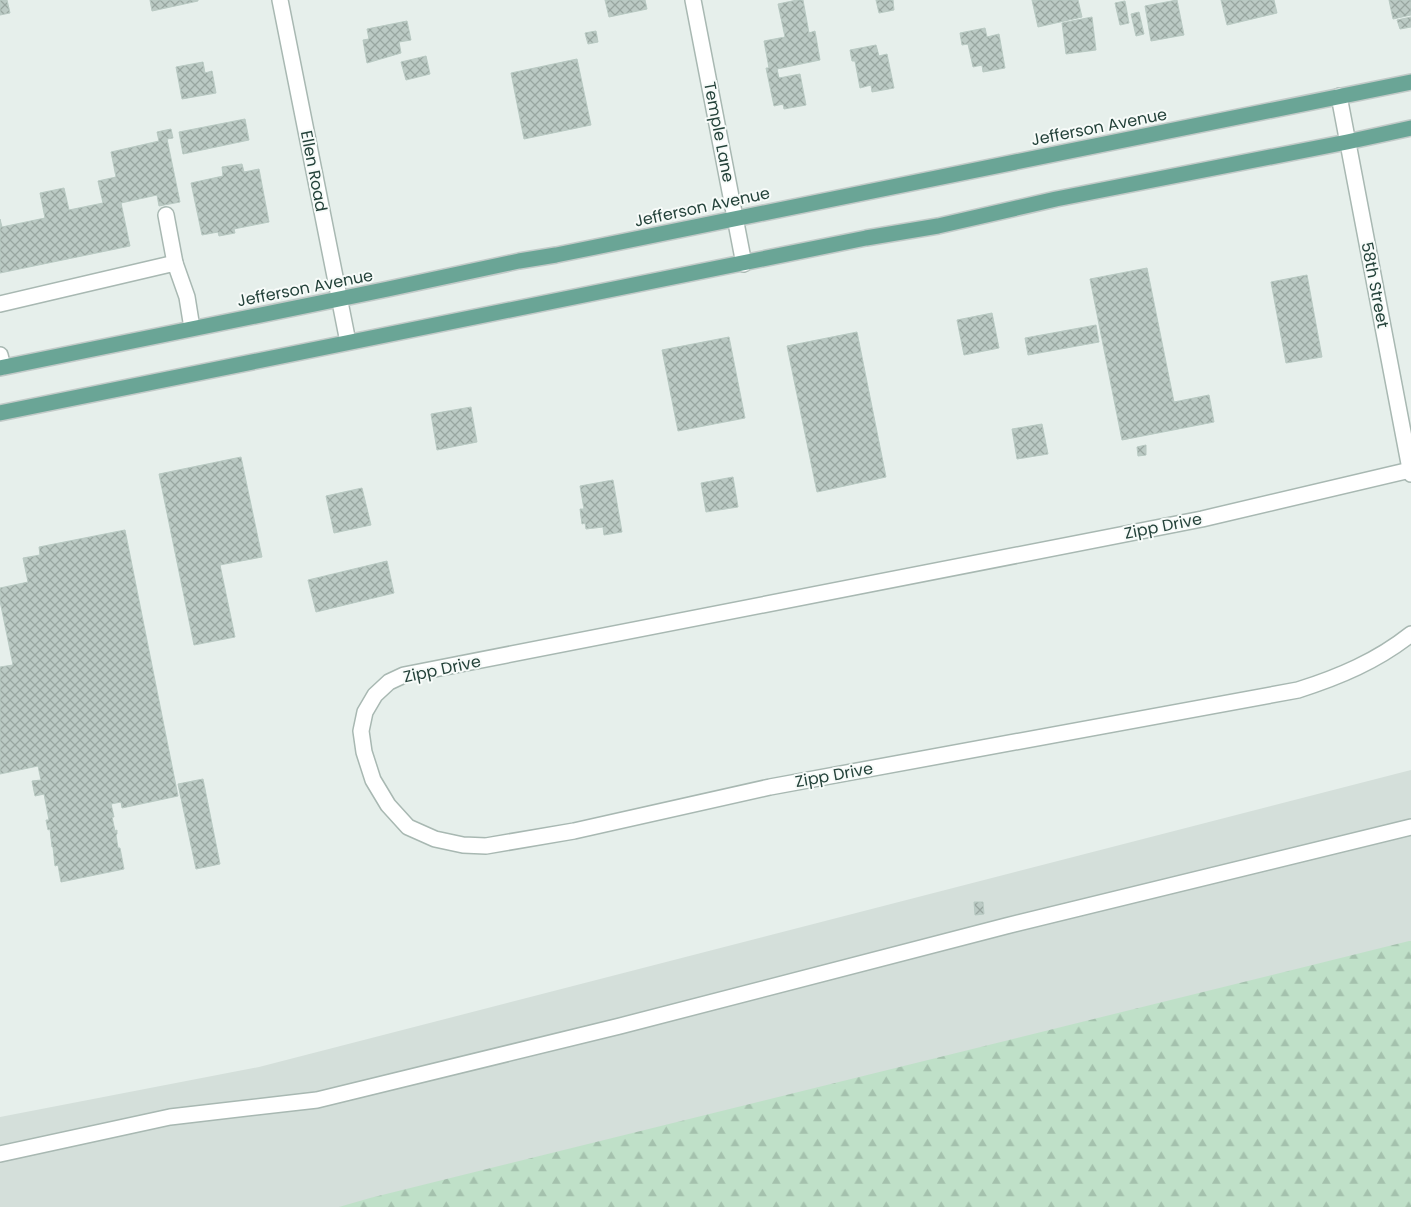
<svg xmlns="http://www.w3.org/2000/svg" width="1411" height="1207" viewBox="0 0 1411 1207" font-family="Poppins,sans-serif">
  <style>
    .built { fill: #d4dfda }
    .forest { fill: url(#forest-firs) }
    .building { fill: url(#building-cross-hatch); stroke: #b8c9c2 }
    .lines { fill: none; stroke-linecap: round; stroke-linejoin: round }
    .minor-casing { stroke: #a8b8b2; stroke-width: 18 }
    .major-casing { stroke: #c2cac8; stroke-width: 18 }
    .minor { stroke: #fff; stroke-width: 15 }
    .major { stroke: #6aa596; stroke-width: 15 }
    .labels { text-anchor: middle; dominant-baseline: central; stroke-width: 4; stroke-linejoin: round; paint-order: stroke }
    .street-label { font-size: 16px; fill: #24423a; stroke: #f7fbf9 }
  </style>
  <defs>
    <pattern id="forest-firs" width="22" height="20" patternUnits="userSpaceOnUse" patternTransform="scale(1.25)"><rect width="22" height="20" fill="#bfe0c8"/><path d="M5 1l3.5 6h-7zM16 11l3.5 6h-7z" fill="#a4c1ad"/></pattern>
    <pattern id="building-cross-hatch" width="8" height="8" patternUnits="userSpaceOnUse" patternTransform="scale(1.25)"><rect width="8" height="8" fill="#bbcac4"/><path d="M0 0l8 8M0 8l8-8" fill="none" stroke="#98a6a0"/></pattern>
  </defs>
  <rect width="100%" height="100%" fill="#e6efeb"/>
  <!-- built -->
  <polygon class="built" points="1411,770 1411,1207 0,1207 0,1117 259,1067"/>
  <!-- forest -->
  <polygon class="forest" points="1409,941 1411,941 1411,1207 339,1207 370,1198"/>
  <!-- building -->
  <g class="building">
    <polygon points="0,0 7,0 10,13 0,15"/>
    <polygon points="150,0 198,0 198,1 152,11"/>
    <polygon points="605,0 645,0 647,9 609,17"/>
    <polygon points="797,0 803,0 809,33 815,31 820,60 777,69 779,78 800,74 806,105 784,109 783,104 774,106 766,68 769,68 764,41 785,37 778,4"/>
    <polygon points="876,0 893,0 894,10 879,13"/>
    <polygon points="1032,0 1078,0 1082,17 1038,27"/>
    <polygon points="1177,0 1184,35 1151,41 1145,6"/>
    <polygon points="1221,0 1274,0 1277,13 1227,25"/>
    <polygon points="1389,0 1411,0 1411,15 1393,19"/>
    <polygon points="1125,1 1129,23 1120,25 1115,3"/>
    <polygon points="1139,12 1144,34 1136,36 1131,14"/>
    <polygon points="1092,17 1096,50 1066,54 1062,23"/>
    <polygon points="1411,17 1411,27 1400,29 1397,20"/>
    <polygon points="407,21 411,40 399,42 401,53 367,63 363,40 369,39 367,29"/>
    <polygon points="985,28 987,37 999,34 1005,68 983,72 982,65 973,67 968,44 962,45 960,33"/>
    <polygon points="596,31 598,42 588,44 585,33"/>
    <polygon points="876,45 879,56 887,54 894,88 872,92 871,85 860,88 855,61 852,61 850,50"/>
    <polygon points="426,56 430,74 406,80 401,62"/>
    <polygon points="577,59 591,125 524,139 511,73"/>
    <polygon points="203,62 205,73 212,71 216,93 182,99 176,67"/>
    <polygon points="245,119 249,140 183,154 179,132"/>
    <polygon points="171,129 173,138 167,139 180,202 159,206 157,195 121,203 130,246 0,273 0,219 2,227 45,218 40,193 64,188 69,210 103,203 98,181 116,177 111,152 159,141 157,132"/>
    <polygon points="242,164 244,172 259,169 269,222 234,229 235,233 219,236 218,232 202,235 191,183 223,176 222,167"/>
    <polygon points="1147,268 1174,402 1209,395 1214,422 1122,440 1090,279"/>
    <polygon points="1307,275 1322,357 1286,363 1271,282"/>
    <polygon points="992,313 999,348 964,355 957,320"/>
    <polygon points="1096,325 1099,342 1028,355 1025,338"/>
    <polygon points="857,332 886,477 817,492 787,346"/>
    <polygon points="729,337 745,418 678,431 662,350"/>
    <polygon points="471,407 477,442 437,450 431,414"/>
    <polygon points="1042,424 1048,454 1017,459 1012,429"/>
    <polygon points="1146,445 1146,455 1138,456 1137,447"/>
    <polygon points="241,457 262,557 220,565 235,637 194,645 159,474"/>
    <polygon points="733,477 738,507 706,512 701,483"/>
    <polygon points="613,480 622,532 604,535 603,527 586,529 585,523 582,524 580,509 584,509 580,486"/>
    <polygon points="362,488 371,525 334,533 326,496"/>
    <polygon points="125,530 178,796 122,808 121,802 111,804 114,817 112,817 115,831 117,830 117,834 116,835 118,848 120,848 124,869 61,882 58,865 55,866 53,847 52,847 50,829 48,830 46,820 49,820 44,794 35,796 32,781 41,780 38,766 0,774 0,667 13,665 0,601 0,588 28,582 23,558 40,555 39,547"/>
    <polygon points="387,561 394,593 316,612 308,580"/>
    <polygon points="203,779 220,864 196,869 178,784"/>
    <polygon points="974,902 983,902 984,914 975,915"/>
  </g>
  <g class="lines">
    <defs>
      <g id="minor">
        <polyline points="280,0 348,342"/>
        <polyline points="693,0 744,264"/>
        <polyline points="1339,96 1411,474"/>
        <polyline points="166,215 175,263"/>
        <polyline points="0,304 175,263 187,297 192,328"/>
        <polyline points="0,355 3,367"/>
        <path d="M1410 470 1202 519 404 675 389 682 375 695 365 712 361 731 364 752 373 780 388 805 408 827 435 839 463 845 486 846 574 831 770 787 1298 690C1339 677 1377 661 1411 634"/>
        <polyline points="0,1154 170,1117 317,1100 620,1026 1006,926 1411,827"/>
      </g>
      <g id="major">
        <polyline points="0,368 388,289 519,261 556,255 1411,82"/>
        <polyline points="0,413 866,238 938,226 1056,199 1347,142 1411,128"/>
      </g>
    </defs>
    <!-- minor casing -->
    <use href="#minor" class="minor-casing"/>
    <!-- major casing -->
    <use href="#major" class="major-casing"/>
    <!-- minor -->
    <use href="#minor" class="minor"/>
    <!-- major -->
    <use href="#major" class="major"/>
  </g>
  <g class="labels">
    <!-- street labels -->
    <g class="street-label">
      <text transform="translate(1099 127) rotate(-11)">Jefferson Avenue</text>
      <text transform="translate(719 132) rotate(79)">Temple Lane</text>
      <text transform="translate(314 171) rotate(79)">Ellen Road</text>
      <text transform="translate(702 207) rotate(-12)">Jefferson Avenue</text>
      <text transform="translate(1375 285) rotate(79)">58th Street</text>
      <text transform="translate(305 288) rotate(-11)">Jefferson Avenue</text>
      <text transform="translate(1163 526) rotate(-11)">Zipp Drive</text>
      <text transform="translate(442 669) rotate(-12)">Zipp Drive</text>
      <text transform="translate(834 775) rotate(-10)">Zipp Drive</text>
    </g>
  </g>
</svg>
